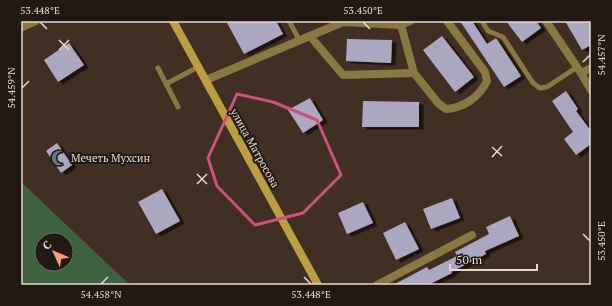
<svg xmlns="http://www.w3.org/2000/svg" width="612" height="306" viewBox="0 0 612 306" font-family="'PT Serif',serif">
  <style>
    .green { fill: #3c6240; fill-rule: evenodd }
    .building { fill: #aba7c0; filter: url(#shadow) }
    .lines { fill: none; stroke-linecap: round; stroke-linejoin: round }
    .lane { stroke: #8a7842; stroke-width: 5 }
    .street { stroke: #8a7842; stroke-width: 8 }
    .secondary { stroke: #bb9e41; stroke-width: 8 }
    .marked { fill: none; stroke: #cc527e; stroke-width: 3; stroke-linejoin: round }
    .ticks { fill: none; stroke: #e5d8d0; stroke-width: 1.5 }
    .labels { text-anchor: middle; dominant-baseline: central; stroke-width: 4; stroke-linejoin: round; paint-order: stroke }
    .street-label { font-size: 11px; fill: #e5d8d0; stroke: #221914 }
    .poi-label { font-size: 11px; fill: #e5d8d0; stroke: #221914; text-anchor: start }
    .neatline { fill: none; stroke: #e5d8d0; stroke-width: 1.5 }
    .ticks-label { font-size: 10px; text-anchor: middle; fill: #e5d8d0 }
  </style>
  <defs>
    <filter id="shadow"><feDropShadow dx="4.5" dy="2.5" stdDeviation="0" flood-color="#0009"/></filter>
  </defs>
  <rect width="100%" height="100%" fill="#422f23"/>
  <!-- green -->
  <path class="green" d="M21 182 130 285H21ZM42 240H66V264H42Z"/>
  <!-- building -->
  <g class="building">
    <polygon points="226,21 276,21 283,34 244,54"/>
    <polygon points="460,21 472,21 487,44 496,38 521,76 504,87"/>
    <polygon points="506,21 536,21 541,28 522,42"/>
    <polygon points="565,21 591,21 591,45 582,50"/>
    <polygon points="442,36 474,77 455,92 423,50"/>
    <polygon points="347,39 392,40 391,63 346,61"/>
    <polygon points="69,43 84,65 58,82 44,60"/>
    <polygon points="566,91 578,109 576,111 591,131 591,144 576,155 564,139 573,132 552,101"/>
    <polygon points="310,98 323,120 303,133 288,110"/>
    <polygon points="363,101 419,102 419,127 362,127"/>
    <polygon points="57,143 72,165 61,173 46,151"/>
    <polygon points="162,189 180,221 156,234 138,202"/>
    <polygon points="452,198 460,218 431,229 423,209"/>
    <polygon points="363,202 373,223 347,234 338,213"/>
    <polygon points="510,216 519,236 485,251 486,254 451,272 452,273 428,285 393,285 427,267 429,270 457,256 455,252 489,234 486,227"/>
    <polygon points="405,222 419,249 396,260 383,233"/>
  </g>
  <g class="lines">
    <!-- lane -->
    <g class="lane">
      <polyline points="289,21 300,41"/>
      <polyline points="482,21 488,31 503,37 533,83 540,88 547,87 577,67"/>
      <polyline points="158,68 178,107"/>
      <polyline points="166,84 198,67"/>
    </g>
    <!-- street -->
    <g class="street">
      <polyline points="546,21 581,73 591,90"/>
      <polyline points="21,28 36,21"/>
      <polyline points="310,36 343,75 414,73 401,25"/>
      <path d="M414 73 438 103 446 109C464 108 479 97 487 81L485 72 447 21"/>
      <polyline points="581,73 591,68"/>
      <polyline points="206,80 343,22 401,25 410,21"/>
      <polyline points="377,285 472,235"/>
    </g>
    <!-- secondary -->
    <polyline class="secondary" points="173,21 318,285"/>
  </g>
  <!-- marked area -->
  <path class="marked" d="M237 94 273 102 317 120 341 175 303 213 255 225 217 186 208 158Z"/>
  <!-- ticks -->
  <path class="ticks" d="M40 22 47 29M363 22 370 29M59 40 69 50M59 50 69 40M583 62 590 55M22 88 29 81M492 147 502 156M492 157 502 146M197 174 207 184M197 184 207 174M583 234 590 241M304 277 311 284M101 284 108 277"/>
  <!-- icons -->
  <defs>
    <symbol id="mosque-bare" viewBox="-9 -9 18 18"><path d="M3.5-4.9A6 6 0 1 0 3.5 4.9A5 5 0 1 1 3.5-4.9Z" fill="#6b7280" stroke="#221914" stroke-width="2.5" paint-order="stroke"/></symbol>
  </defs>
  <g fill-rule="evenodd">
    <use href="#mosque-bare" x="48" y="147" width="22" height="22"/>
  </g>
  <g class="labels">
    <!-- street labels -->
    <g class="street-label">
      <text transform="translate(255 148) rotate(61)">улица Матросова</text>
    </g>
    <!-- poi labels -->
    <g class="poi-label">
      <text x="71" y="158">Мечеть Мухсин</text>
    </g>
  </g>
  <!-- border -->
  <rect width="612" height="306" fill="none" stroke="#221914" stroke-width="44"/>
  <!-- north arrow -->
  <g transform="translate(54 252) rotate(314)"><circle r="19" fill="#221914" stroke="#70655f"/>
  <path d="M0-3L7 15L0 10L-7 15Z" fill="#f0a279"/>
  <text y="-6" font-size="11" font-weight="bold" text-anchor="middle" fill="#e5d8d0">С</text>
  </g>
  <!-- scale -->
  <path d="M450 264v6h87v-6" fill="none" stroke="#e5d8d0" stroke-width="2"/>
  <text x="456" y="264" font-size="12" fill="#e5d8d0" stroke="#221914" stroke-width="3" paint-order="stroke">50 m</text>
  <rect x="22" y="22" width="568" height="262" class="neatline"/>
  <g class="ticks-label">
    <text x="40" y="14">53.448°E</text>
    <text x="363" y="14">53.450°E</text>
    <text transform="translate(601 55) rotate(-90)" y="4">54.457°N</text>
    <text transform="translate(11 88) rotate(-90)" y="4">54.459°N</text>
    <text transform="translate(601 241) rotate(-90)" y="4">53.450°E</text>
    <text x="101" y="298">54.458°N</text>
    <text x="311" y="298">53.448°E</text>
  </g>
</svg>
